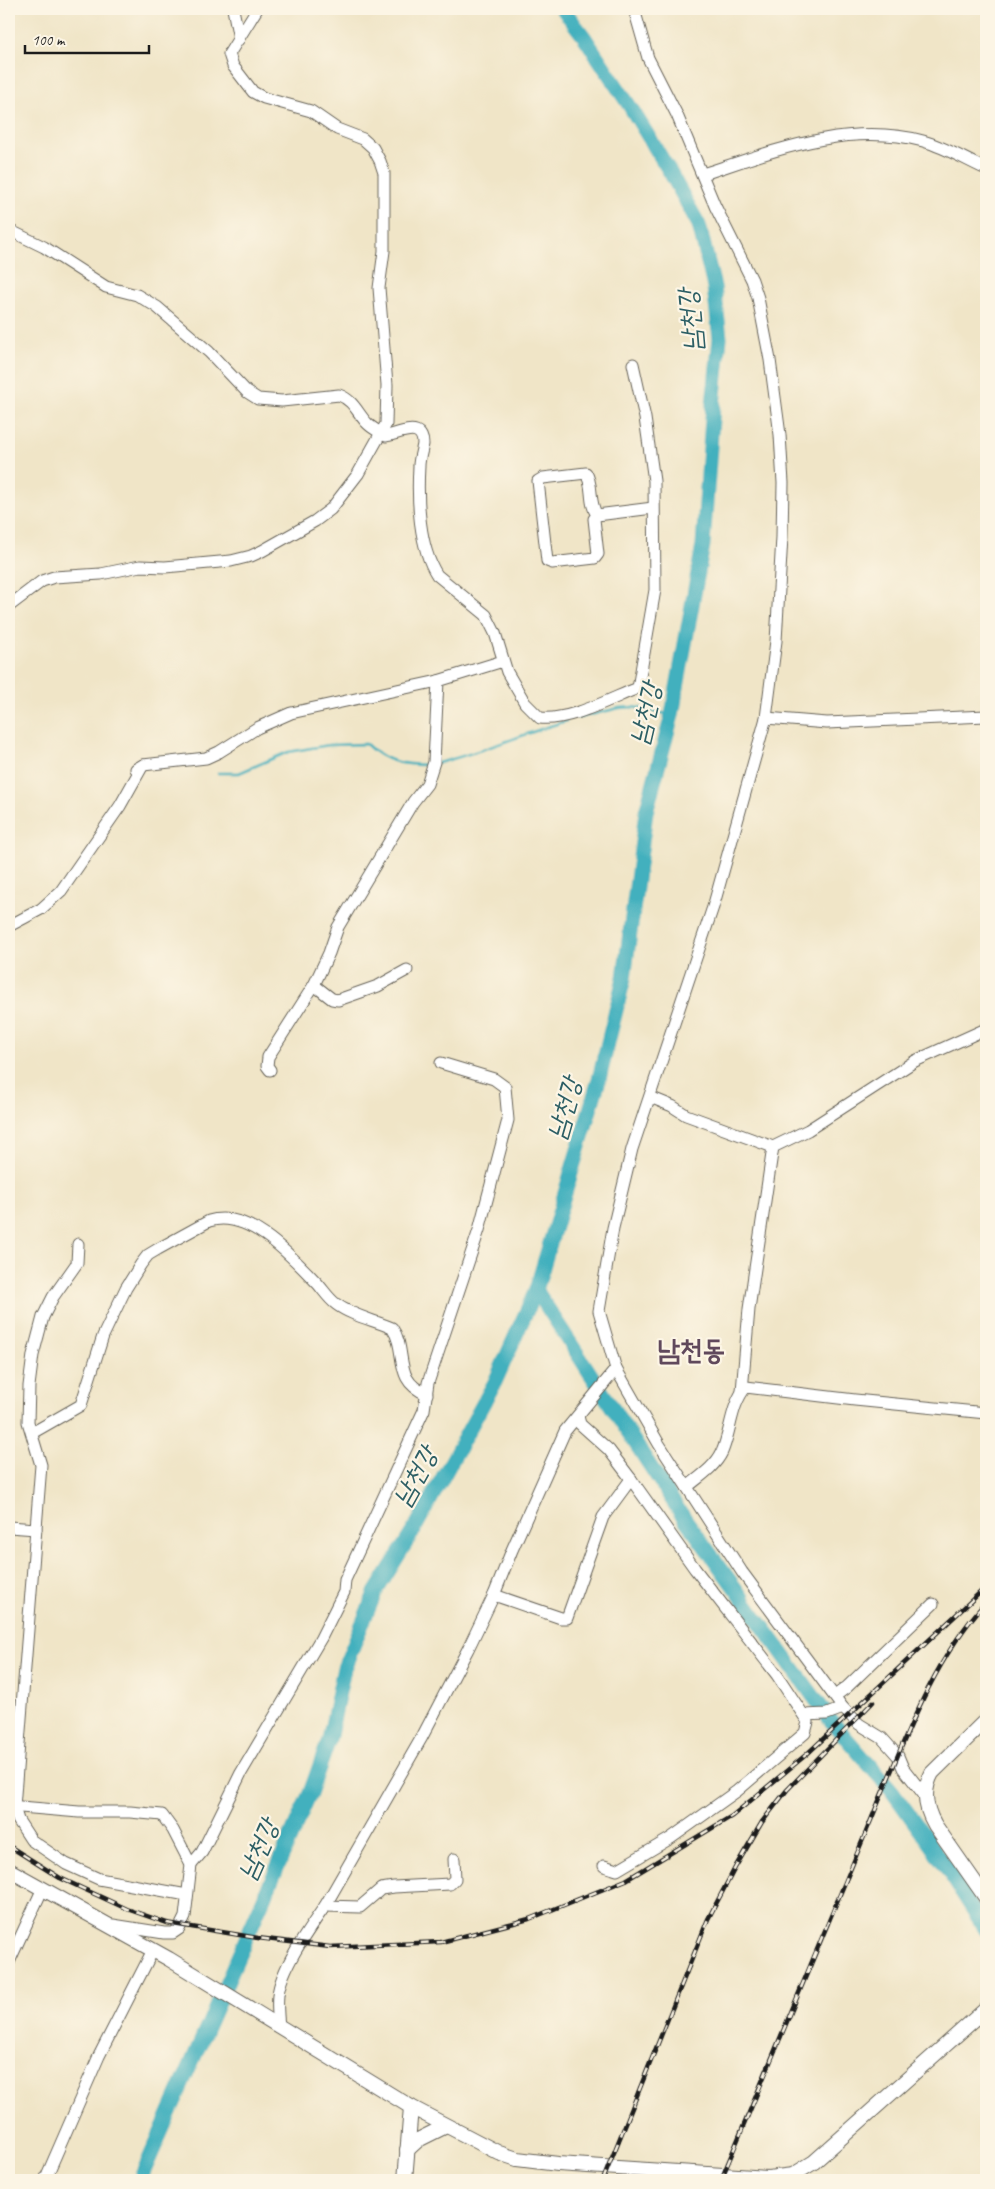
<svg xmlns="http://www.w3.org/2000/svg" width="995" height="2189" viewBox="0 0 995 2189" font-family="Caveat,'Poor Story',sans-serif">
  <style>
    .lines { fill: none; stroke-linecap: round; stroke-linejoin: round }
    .stream { stroke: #42b0be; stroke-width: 2.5 }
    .river { stroke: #42b0be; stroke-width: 15 }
    .minor-casing { stroke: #666258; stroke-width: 13 }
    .major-casing { stroke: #666258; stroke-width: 16 }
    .minor { stroke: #fff; stroke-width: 11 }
    .major { stroke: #fff; stroke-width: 14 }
    .rail-casing { stroke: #1c1c1c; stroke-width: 4.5 }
    .rail { stroke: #fcf5e5; stroke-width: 2.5; stroke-dasharray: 8; stroke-linecap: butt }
    .labels { text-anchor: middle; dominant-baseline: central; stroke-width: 4.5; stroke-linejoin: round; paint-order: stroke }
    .water-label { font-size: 26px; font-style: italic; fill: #2d5f65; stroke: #fcf5e5 }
    .quarter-label { font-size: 28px; font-weight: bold; fill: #60495c; stroke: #fcf5e5 }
  </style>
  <rect width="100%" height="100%" fill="#fcf5e5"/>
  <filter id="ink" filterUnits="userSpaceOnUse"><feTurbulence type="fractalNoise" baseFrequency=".02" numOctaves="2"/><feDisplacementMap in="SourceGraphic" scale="10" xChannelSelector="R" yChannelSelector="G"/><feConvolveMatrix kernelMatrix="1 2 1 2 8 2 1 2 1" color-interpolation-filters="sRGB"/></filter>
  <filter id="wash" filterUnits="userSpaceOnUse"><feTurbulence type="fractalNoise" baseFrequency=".0096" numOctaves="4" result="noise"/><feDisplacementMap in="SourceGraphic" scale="20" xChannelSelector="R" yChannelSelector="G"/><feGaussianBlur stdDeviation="1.12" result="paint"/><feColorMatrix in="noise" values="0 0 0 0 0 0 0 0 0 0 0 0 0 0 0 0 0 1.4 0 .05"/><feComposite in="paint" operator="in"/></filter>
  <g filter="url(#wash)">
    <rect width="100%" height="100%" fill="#f0e5c7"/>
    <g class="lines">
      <!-- stream -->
      <g class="stream">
        <polyline points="578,718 619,708 633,707 672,715"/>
        <path d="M438 763C482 752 523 734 566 721"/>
        <path d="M218 773H239L288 752 329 745 366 744C384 762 404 765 428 765"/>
      </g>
      <!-- river -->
      <g class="river">
        <polyline points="536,1290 680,1512 832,1722 892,1791 941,1859 986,1930"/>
        <polyline points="140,2180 310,1793 329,1740 344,1668 375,1593 415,1528 495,1382 536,1290 598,1083 624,978 646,812 672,715 703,545 713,405 720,338 714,287 699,225 670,172 631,108 585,38 563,9"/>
      </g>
    </g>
  </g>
  <g filter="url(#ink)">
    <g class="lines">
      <defs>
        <g id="minor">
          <polyline points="233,9 239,39"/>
          <polyline points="634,9 648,58 677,115 715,206 752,280 758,298 770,360 780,435 783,483 782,537 776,641 766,718 714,904 632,1149 613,1228 599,1311 616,1369 659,1444 742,1572 843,1708 859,1724 882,1738 898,1756 903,1768 925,1796"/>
          <path d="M703 174C774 151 848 121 923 141 945 147 966 160 986 169"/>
          <path d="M9 230 44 247 106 287 137 295 157 307 209 352 247 392 258 399 282 401 339 395C353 400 357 412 366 422 372 429 379 431 386 436 395 435 408 428 416 431 421 433 423 439 423 444 422 451 419 458 419 466 417 500 419 547 437 575L486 615 495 633 507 672 525 703 540 718C570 721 610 699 638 688L655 590 654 481 645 418 633 364"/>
          <path d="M597 515C588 502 594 486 586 473L543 478 538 481 547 561 552 563 595 558 598 554 594 519 597 515 653 508"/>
          <polyline points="9,606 42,581 54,577 101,574 140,566 165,567 231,561 251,556 262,551 315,521 331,509 358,474 386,424 387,385 379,288 384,251 384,173 380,161 373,148 363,139 337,129 311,111 264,98 253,92 233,66 229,54 257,9"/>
          <polyline points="766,718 827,723 986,716"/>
          <polyline points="136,769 143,765 206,758 219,752 257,728 291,713 438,681 503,661"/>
          <polyline points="9,926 41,909 61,891 120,806 143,765"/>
          <polyline points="314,985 332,999 338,1000 378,986 407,970"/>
          <polyline points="270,1070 267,1066 268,1057 314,985 329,953 338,927 413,802 427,784 434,762 438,681"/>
          <polyline points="650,1097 672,1106 686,1115 773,1147 749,1309 742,1391"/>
          <polyline points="773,1147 808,1130 915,1061 986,1029"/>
          <polyline points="78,1244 77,1263 53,1297 43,1317 33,1355 29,1386 28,1422 41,1465 14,1807 18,1820 31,1840 66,1864 99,1879 187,1895"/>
          <polyline points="578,1416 580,1424 609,1450 631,1479 695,1569 777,1675 808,1722 805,1733 737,1791 671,1838 617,1870 604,1866"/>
          <path d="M32 1433 81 1405 103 1336 126 1288 141 1264 148 1255 158 1249 209 1221C249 1208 293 1258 318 1284 324 1291 329 1299 336 1304 352 1316 374 1320 392 1328 408 1350 392 1381 427 1394"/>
          <path d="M687 1487C699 1477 715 1467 722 1452 731 1431 731 1404 746 1387L855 1400 986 1413"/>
          <polyline points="9,1527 36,1529"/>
          <polyline points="494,1595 561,1618 567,1618 603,1517 631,1479"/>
          <polyline points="835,1696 847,1687 933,1604"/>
          <polyline points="804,1715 827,1714 843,1708"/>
          <polyline points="9,1806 79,1812 130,1812 162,1815 173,1830 191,1865 185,1917 179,1929 173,1933 164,1933 113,1925"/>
          <polyline points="191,1865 202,1852 241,1773 321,1638 344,1592 345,1580 424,1410 428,1383 479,1230 508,1120 505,1087 494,1079 441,1063"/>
          <polyline points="325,1906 360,1907 381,1889 394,1887 450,1884 455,1879 454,1859"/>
          <polyline points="9,1962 43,1888"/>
          <path d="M279 2027C278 2017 277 2005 278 1995 281 1968 309 1929 325 1906L422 1737 468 1649 494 1595 512 1550 565 1431 616 1369"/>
          <polyline points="45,2180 99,2056 153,1950"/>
        </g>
        <g id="major">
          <path d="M986 1720 932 1773C922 1791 925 1808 935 1825L986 1898"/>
          <polyline points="9,1870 169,1959 411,2107 499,2153 517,2159 558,2164 768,2178 793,2175 814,2162 986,2009"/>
          <polyline points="407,2150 418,2140 446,2126"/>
          <polyline points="405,2180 411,2107"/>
        </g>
      </defs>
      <!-- minor casing -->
      <use href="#minor" class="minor-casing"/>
      <!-- major casing -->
      <use href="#major" class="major-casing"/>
      <!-- minor -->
      <use href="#minor" class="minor"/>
      <!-- major -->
      <use href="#major" class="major"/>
      <defs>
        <g id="rail">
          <polyline points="9,1846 60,1878 127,1909 167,1923 258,1938 330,1947 441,1942 529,1919 626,1880 732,1816 807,1754 986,1587"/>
          <polyline points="603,2180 708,1919 736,1866 762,1822 787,1790 873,1702"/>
          <path d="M721 2180C770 2064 817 1948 866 1832 900 1753 928 1666 986 1602"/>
        </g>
      </defs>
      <!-- rail casing -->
      <use href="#rail" class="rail-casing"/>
      <!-- rail -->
      <use href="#rail" class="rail"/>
    </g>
  </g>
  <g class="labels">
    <!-- water labels -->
    <g class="water-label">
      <text transform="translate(690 320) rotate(-95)">남천강</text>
      <text transform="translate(645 713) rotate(-77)">남천강</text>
      <text transform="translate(564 1108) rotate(-74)">남천강</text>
      <text transform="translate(415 1476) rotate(-61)">남천강</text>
      <text transform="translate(258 1849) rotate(-66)">남천강</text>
    </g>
    <!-- quarter labels -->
    <g class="quarter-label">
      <text x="691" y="1349">남천동</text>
    </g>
  </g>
  <!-- margin -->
  <rect width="995" height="2189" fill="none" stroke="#fcf5e5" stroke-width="30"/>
  <!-- scale -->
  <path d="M25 45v8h124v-8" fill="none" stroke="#1c1c1c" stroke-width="2.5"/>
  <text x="32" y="45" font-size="15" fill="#1c1c1c" stroke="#fcf5e5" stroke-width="4" paint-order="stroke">100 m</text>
</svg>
